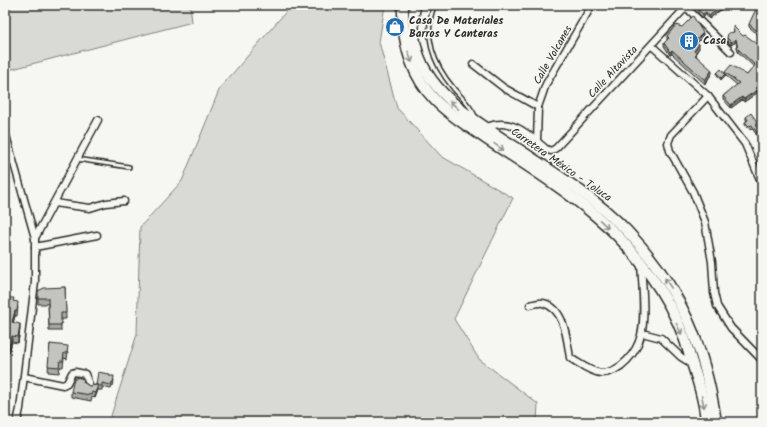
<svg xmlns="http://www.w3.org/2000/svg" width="767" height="427" viewBox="0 0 767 427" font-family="Kalam,sans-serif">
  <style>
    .green { fill: #d9d9d5; stroke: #828280 }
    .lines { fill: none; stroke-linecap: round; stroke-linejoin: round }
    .lane-casing { stroke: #2b2b2b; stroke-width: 6 }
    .street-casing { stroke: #2b2b2b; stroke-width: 9 }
    .primary-casing { stroke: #2b2b2b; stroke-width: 13 }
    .lane { stroke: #f6f6f2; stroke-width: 3 }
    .street { stroke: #f6f6f2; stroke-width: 6 }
    .primary { stroke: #f6f6f2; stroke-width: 10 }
    .wall { fill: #a8a8a5; stroke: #2b2b2b }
    .shaded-wall { fill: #888886; stroke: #2b2b2b }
    .building { fill: #c3c3c0; stroke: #2b2b2b }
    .oneway { stroke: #90908e }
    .labels { text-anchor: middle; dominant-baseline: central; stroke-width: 3; stroke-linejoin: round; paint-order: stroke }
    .poi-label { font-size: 11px; font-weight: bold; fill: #2b2b2b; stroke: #f6f6f2; text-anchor: start }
    .street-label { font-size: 11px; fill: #2b2b2b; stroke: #f6f6f2 }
  </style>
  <rect width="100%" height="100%" fill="#f6f6f2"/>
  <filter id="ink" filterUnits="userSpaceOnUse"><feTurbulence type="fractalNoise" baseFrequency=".025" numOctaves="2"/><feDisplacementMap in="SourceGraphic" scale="8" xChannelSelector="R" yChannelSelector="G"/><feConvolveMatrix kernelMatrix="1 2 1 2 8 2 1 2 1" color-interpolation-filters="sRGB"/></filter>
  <g filter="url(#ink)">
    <!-- green -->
    <g class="green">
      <polygon points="5,5 190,5 192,22 5,71"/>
      <polygon points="290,5 385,5 379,42 397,108 441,156 513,198 454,319 479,359 538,404 537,422 109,422 137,334 140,227 182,181 220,88 290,7"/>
    </g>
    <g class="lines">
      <defs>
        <g id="lane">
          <path d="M434 5C423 37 433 64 454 89 462 98 471 106 475 116"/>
          <polyline points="77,159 129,167"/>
        </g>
        <g id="street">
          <polyline points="686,7 731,52"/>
          <polyline points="652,46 708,96 745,144 762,184"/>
          <polyline points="473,64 504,88 538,107"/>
          <polyline points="708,96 671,135 668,143 670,151 693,192 705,222 712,262 714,293 717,306 731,328 762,360"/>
          <path d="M485 128C510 116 527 133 546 149L551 151 556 148 688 5"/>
          <polyline points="5,132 35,238 35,282 20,409 17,422"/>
          <polyline points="537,142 538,107 546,84 592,5"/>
          <polyline points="54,203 90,208 106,203 124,201"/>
          <polyline points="35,238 98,120"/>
          <polyline points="35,247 97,235"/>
          <path d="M530 305C534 304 540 302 543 303 565 308 567 340 570 358 579 363 590 372 601 373 621 373 637 352 641 335 646 317 642 283 641 263"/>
          <polyline points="642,333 661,338 681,357 692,364"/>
          <polyline points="24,377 63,385 67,383 72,373 75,372 85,374 90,387"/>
        </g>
        <g id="primary">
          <path d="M403 5C402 39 410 74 435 100 449 115 468 126 485 138 523 163 562 187 596 216 634 248 668 293 685 340 688 349 690 358 693 366 699 384 705 403 706 422"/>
          <path d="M415 5C402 80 465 114 518 149 556 174 595 198 627 231 680 286 705 347 716 422"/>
        </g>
      </defs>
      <!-- lane casing -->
      <use href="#lane" class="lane-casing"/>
      <!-- street casing -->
      <use href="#street" class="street-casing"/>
      <!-- primary casing -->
      <use href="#primary" class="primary-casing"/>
      <!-- lane -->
      <use href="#lane" class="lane"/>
      <!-- street -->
      <use href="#street" class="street"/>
      <!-- primary -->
      <use href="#primary" class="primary"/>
    </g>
    <!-- wall -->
    <g class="wall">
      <polygon points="701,5 727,5 709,19 706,15 703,18 698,13 698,10"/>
      <polygon points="762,13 762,38 749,27 749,24"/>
      <polygon points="733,26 743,36 762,47 762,85 757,89 757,93 744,102 742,100 731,108 723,99 723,96 737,85 725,75 725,72 747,75 754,67 738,52 736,42 731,45 727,41 727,38 734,32"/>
      <polygon points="667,36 703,37 697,43 699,48 696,53 697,57 712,73 705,84 672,54 670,55 664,46 664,43 667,40"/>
      <polygon points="717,73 725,76 721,80 717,75"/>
      <polygon points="746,117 762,129 759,139 752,128 749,129 745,125 745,122 747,121 746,120"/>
      <polygon points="65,287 66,319 61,319 61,331 49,331 48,304 38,304 38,291"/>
      <polygon points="5,298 14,301 18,307 17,316 15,316 13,322 20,329 18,343 12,342 9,352 5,351"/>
      <polygon points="50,344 68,352 67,359 64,358 63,367 60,367 59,373 48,372"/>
      <polygon points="109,376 114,380 113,387 112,386 111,389 102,387 102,390 98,390 95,398 92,397 91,401 71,397 71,392 84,382 89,386 96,385"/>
    </g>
    <!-- shaded-wall -->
    <g class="shaded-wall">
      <polygon points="723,5 727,5 709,19 709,16"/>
      <polygon points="706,12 706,15 703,18 703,14"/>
      <polygon points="703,33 703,37 695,45 695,41"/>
      <polygon points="736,39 736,42 731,45 731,42"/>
      <polygon points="699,44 699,48 694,55 694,51"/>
      <polygon points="672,50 672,54 670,55 670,52"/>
      <polygon points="712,70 712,73 705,84 705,80"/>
      <polygon points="725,74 725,76 721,80 721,78"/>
      <polygon points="762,82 762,85 755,91 755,88"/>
      <polygon points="757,90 757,93 744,102 744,99"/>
      <polygon points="742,97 742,100 731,108 731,105"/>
      <polygon points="762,134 762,137 759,139 759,136"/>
      <polygon points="15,311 15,316 12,328 12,322"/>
      <polygon points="20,324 20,329 18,343 18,337"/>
      <polygon points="12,336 12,342 9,352 9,347"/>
      <polygon points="98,385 98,390 95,398 95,393"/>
    </g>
    <!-- building -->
    <g class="building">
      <polygon points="701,5 723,5 709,16 706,12 703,14 698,10 699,7"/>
      <polygon points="756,9 762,13 762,35 749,24"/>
      <polygon points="693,16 703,33 695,41 699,44 694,51 697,54 695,55 712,70 705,80 672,50 670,52 664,43 669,38 667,36 676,25 682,27"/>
      <polygon points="733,26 743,36 745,35 762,47 762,82 755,88 757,90 744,99 742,97 731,105 723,96 739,83 725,72 731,65 747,75 755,65 738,49 736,39 731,42 727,38 728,33 734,32"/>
      <polygon points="721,69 725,74 721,78 717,73"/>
      <polygon points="751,113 762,129 762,134 759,136 752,125 749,126 745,122 748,120 746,117"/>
      <polygon points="65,287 66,313 61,313 61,325 49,325 48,298 38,298 38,291 44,288"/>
      <polygon points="5,298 14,298 13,301 18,302 17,311 15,311 12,322 20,324 18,337 12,336 9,347 5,346"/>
      <polygon points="50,344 68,346 67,353 64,353 63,361 60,361 59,367 48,366"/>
      <polygon points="98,372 109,374 109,376 114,376 113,383 112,382 111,385 102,383 102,386 97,386 98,385 96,385"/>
      <polygon points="76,377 84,379 83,382 89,386 98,385 95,393 92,392 91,395 71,392 74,379 76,379"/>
    </g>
    <!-- one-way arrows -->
    <defs><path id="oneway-shaft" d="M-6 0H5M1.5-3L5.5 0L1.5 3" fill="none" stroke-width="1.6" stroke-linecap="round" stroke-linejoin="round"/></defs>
    <g class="oneway">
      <use href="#oneway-shaft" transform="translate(410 57) rotate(71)"/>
      <use href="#oneway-shaft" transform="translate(454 105) rotate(-137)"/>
      <use href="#oneway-shaft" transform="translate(499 147) rotate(34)"/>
      <use href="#oneway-shaft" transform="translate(604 224) rotate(43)"/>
      <use href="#oneway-shaft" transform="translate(668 283) rotate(-122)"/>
      <use href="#oneway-shaft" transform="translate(679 329) rotate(64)"/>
      <use href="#oneway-shaft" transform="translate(703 402) rotate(78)"/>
    </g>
  </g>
  <!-- icons -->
  <defs>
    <symbol id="shop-disc" viewBox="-11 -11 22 22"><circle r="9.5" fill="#1f6fb2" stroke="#f6f6f2"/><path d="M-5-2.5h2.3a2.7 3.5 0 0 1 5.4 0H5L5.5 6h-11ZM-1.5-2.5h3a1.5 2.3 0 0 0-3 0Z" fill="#fff"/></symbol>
    <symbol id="building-disc" viewBox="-11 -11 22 22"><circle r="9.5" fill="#1f6fb2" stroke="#f6f6f2"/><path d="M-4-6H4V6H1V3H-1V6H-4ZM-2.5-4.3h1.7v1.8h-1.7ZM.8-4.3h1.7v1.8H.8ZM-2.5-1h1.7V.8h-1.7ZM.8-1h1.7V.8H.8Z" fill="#fff"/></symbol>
  </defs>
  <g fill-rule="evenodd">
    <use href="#shop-disc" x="384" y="16" width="22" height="22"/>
    <use href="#building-disc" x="678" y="30" width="22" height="22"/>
  </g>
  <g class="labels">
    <!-- poi labels -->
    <g class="poi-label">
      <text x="409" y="21">Casa De Materiales<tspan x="409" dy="13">Barros Y Canteras</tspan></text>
      <text x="703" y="41">Casa</text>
    </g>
    <!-- street labels -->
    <g class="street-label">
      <text transform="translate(553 55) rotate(-60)">Calle Volcanes</text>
      <text transform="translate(613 72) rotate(-47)">Calle Altavista</text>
      <text transform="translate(561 165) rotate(35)">Carretera México - Toluca</text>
    </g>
  </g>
  <!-- margin -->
  <rect width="767" height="427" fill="none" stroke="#f6f6f2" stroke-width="20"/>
  <rect x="10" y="10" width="747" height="407" fill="none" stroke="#2b2b2b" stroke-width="1.5" filter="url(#ink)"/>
</svg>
